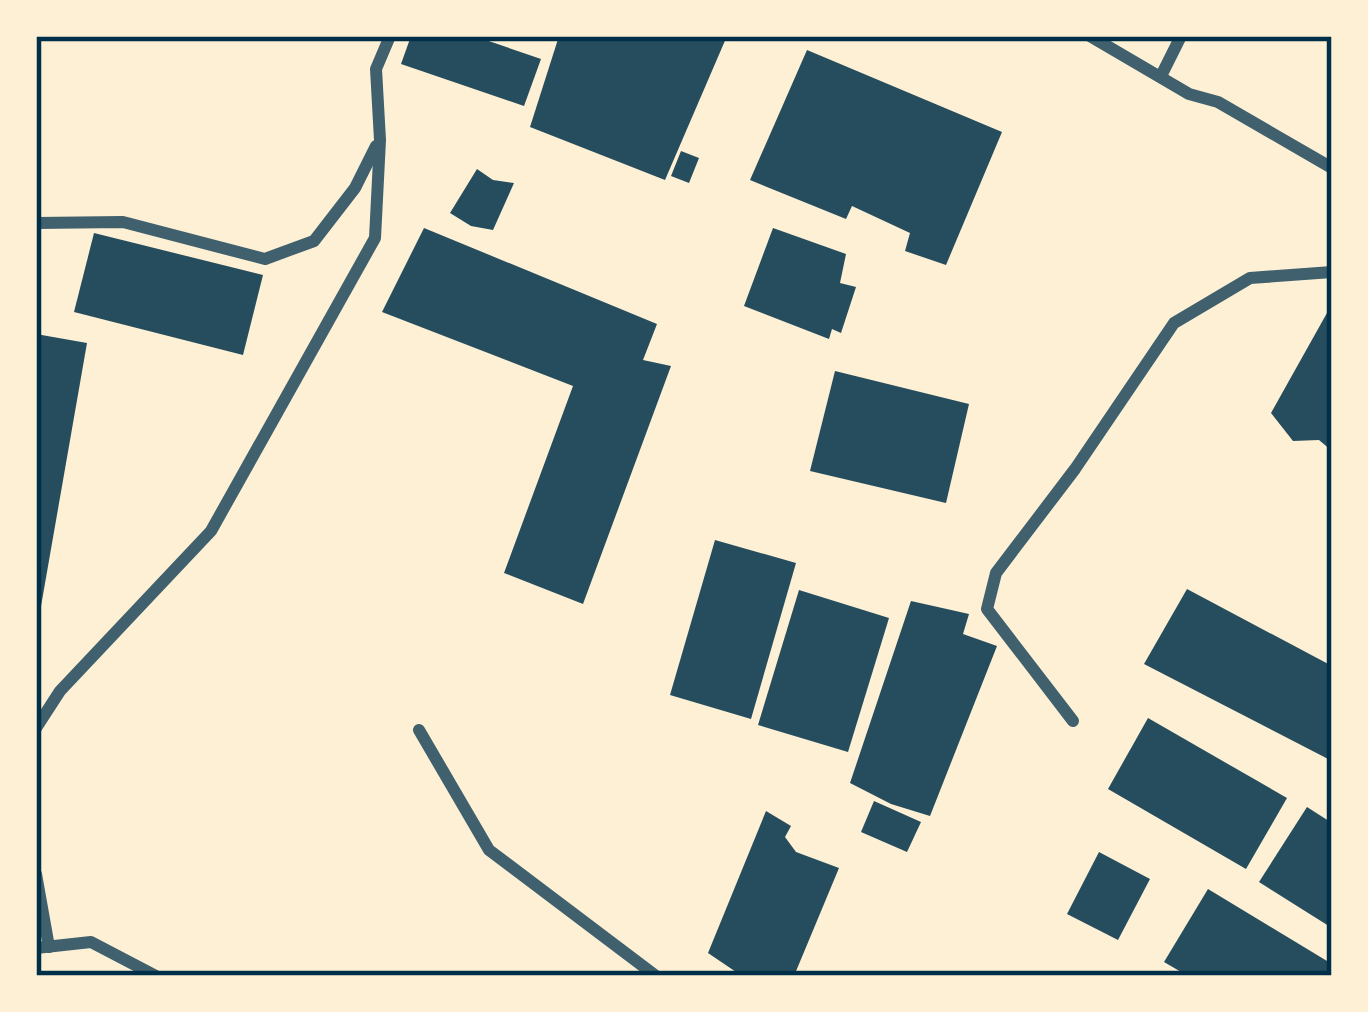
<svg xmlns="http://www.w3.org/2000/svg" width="1368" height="1012" viewBox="0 0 1368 1012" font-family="'Fira Sans',sans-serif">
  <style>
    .building { fill: #264d5e }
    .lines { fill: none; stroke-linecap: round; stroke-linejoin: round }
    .minor { stroke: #3f606c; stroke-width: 12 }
    .neatline { fill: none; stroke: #003049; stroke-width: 4.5 }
  </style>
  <rect width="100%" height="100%" fill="#fdf0d5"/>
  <!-- building -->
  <g class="building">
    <polygon points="411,36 474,36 541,59 524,106 401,64"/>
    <polygon points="559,36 727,36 665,180 530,127"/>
    <polygon points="807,50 1002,132 946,265 905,251 910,233 852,206 846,219 750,180"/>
    <polygon points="681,151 699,158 689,183 671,176"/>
    <polygon points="477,169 493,180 514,183 493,230 471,226 450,213"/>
    <polygon points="424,228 657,324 643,360 671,366 583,604 504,573 573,386 382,312"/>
    <polygon points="773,228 846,254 840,283 856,287 841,333 832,329 829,339 744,306"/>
    <polygon points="94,233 263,275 243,355 74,312"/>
    <polygon points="1332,304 1332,451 1319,440 1293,441 1271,413"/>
    <polygon points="36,334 87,343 40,612 36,611"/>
    <polygon points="835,371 969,404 946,503 810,471"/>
    <polygon points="715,540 796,563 751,719 670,695"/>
    <polygon points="1187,589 1332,666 1332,761 1144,664"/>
    <polygon points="799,590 889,618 848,752 758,725"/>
    <polygon points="911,601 969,614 963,634 997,646 930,816 891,804 850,783"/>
    <polygon points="1148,718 1287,798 1246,869 1108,789"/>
    <polygon points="874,801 921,822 907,852 861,832"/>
    <polygon points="1307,807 1332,823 1332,928 1259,882"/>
    <polygon points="766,811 791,826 785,837 796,852 839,868 794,976 768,972 764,976 742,976 708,953"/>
    <polygon points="1099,852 1150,879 1118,940 1067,914"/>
    <polygon points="1208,889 1332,964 1332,976 1188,976 1164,962"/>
  </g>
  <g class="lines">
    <!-- minor -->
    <g class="minor">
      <polyline points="1090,36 1189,94 1218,102 1332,168"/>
      <polyline points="1162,74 1181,36"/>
      <polyline points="36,223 123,222 265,259 314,241 355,188 376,146"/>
      <polyline points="1073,721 987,609 996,573 1075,469 1174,323 1250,278 1332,272"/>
      <polyline points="36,728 60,691 211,531 375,238 380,140 376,69 390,36"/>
      <polyline points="419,730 489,850 656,976"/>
      <polyline points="36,874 49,947"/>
      <polyline points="36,948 91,942 156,976"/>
    </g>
  </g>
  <!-- border -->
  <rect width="1368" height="1012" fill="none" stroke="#fdf0d5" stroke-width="78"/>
  <rect x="39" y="39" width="1290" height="934" class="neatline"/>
</svg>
